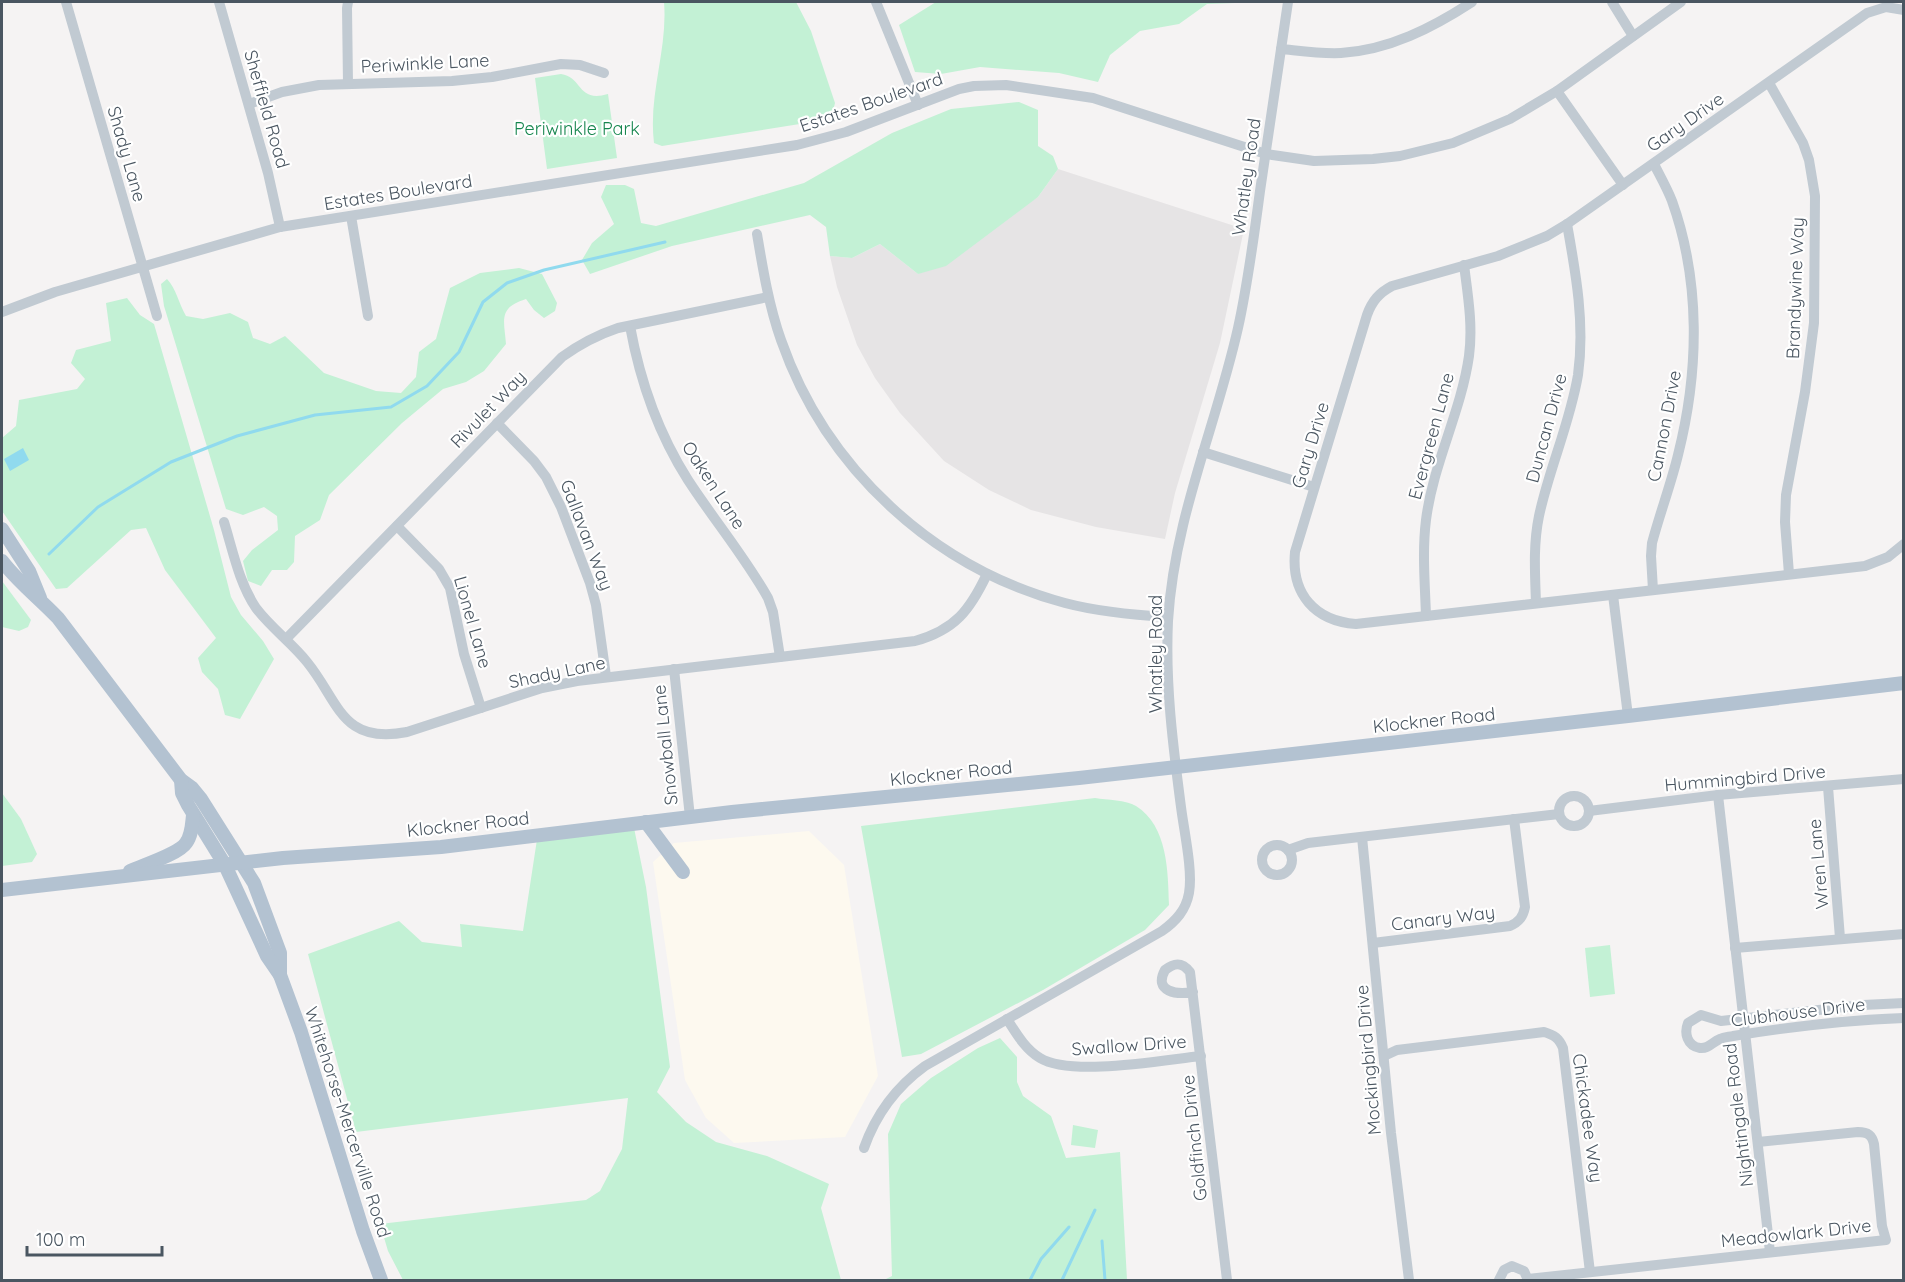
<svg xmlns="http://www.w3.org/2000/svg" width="1905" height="1282" viewBox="0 0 1905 1282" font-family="Quicksand,sans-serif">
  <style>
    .commercial { fill: #fdf9ef }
    .education { fill: #e6e4e5 }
    .green { fill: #c3f1d5 }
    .water { fill: #90daee }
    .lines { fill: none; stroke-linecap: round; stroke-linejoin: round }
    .stream { stroke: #90daee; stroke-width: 3 }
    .minor { stroke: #c1cad2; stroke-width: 10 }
    .major { stroke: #b3c2d1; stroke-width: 14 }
    .labels { text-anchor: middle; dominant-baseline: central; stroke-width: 4.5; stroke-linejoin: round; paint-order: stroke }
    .street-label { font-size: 18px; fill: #4a5661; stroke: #fff }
    .park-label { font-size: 18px; fill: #17864f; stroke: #fff }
  </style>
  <rect width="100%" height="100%" fill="#f5f3f3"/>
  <!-- commercial -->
  <polygon class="commercial" points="809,831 844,865 878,1076 845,1137 734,1143 706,1118 685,1080 653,862 674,843"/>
  <!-- education -->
  <polygon class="education" points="1058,169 1244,229 1220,343 1175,493 1165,539 1096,527 1031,510 989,490 944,461 900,413 875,378 857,345 837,287 830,256 852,258 880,244 918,274 1038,197"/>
  <!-- green -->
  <g class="green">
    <path d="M664 2H796L811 31 835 103 832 115 806 123 662 146 654 143C648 95 668 49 664 2Z"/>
    <polygon points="936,2 1263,2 1207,4 1179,24 1140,31 1110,55 1098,82 1059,73 980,67 941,74 915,72 899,25"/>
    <path d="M561 74C583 77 577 103 608 94L617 158 547 169 535 78Z"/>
    <polygon points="1019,102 1038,110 1038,146 1053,156 1058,169 1038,197 946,266 918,274 880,244 852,258 830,256 826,227 810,215 672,246 590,274 582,260 592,243 614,224 601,197 606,185 625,185 634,189 641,223 656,226 804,183 892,133 951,109"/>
    <path d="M519 268 542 274 557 303 555 311 544 318 534 310 526 299C498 308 504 319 506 344L484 371 466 382 443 389 402 423 329 495 320 520 295 536 294 562 287 570H272L261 586 248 581 243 561 252 550 278 530 277 516 264 507 243 515 226 509 164 306 161 284 167 279C176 288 179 304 186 316L203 319 230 313 248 322 253 338 270 344 285 336 324 373 376 391 401 393 416 377 419 352 436 339 450 288 480 273Z"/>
    <polygon points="127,298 140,315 154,324 214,530 231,597 241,615 263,641 274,659 240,719 225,715 218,689 202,672 198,658 216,638 165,570 146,528 131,530 67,588 56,589 2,511 2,438 16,426 19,400 77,389 85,379 71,363 76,350 111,341 106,303"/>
    <polygon points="2,581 31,620 28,627 19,631 2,627"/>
    <polygon points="2,793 21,819 37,854 32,862 2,866"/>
    <path d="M1095 798C1107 800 1126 800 1136 806 1168 826 1168 872 1169 905L1145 930 1043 990 921 1054 902 1057 861 826Z"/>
    <polygon points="633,823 646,887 670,1067 657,1092 686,1122 716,1142 767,1156 829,1184 821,1208 841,1280 403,1280 388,1251 380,1224 586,1200 600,1191 622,1149 628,1098 356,1132 308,954 399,921 422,942 462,947 460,924 523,931 538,833"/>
    <polygon points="1610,945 1615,994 1590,997 1585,948"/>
    <polygon points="1000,1038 1017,1057 1017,1082 1023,1096 1051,1116 1066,1158 1120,1152 1127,1280 884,1280 892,1276 888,1134 901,1104 931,1078 978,1048"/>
    <polygon points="1073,1125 1098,1130 1095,1148 1071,1145"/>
  </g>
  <!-- water -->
  <polygon class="water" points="23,448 29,460 10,471 4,459"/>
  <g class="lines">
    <!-- stream -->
    <g class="stream">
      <polyline points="49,554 98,507 171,462 237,436 315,415 391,407 427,386 459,352 483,302 507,283 544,270 665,242"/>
      <polyline points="1102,1241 1105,1280"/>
      <polyline points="1030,1280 1041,1259 1069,1227"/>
      <polyline points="1062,1280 1095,1210"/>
    </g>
    <!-- minor -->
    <g class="minor">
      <polyline points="66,2 157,316"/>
      <polyline points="219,2 268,173 280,227"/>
      <polyline points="876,2 918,105"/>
      <polyline points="1612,2 1633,36"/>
      <path d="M1904 10 1886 7 1867 13 1567 224 1547 236 1498 256 1392 286C1379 293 1372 301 1367 315L1295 552C1291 594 1315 621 1356 624L1865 566 1888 557 1904 544"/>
      <path d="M1281 49C1301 51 1321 54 1341 53 1389 50 1432 28 1472 2"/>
      <polyline points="1769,83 1803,143 1809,160 1815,196 1814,323 1805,392 1786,495 1785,522 1789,574"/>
      <polyline points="348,84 347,8 348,2"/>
      <polyline points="1557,91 1623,185"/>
      <polyline points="249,104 282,92 319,85 452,81 492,77 561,64 580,65 604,73"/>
      <polyline points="351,216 368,316"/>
      <path d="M757 234C763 270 769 306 781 340 826 469 934 568 1065 603 1099 612 1133 615 1168 617"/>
      <polyline points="2,312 55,292 280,227 797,145 846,132 959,89 974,86 1006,85 1093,98 1266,154 1314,161 1373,159 1400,156 1453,143 1510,119 1557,91 1681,2"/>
      <path d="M630 326C640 381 658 433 688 480 714 520 745 557 768 598L773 612 780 657"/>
      <polyline points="497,423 534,461 546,477 561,507 590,583 596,605 606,676"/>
      <polyline points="1203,452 1314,487"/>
      <path d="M224 522C233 551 239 583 256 608 271 628 292 643 307 662 339 701 341 745 407 732L542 688 577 681 915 641C955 630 970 610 987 574"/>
      <polyline points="397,526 439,569 450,588 464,654 481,708"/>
      <path d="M1653 590 1651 556 1652 543C1660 513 1671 484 1678 455 1699 372 1701 282 1672 201 1667 188 1660 176 1654 164"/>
      <polyline points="1613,595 1628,716"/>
      <path d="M1536 603C1535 574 1533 545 1539 516 1549 469 1570 423 1578 375 1585 324 1576 274 1567 224"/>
      <path d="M1426 616C1425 584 1422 552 1426 520 1433 464 1461 412 1469 356 1473 326 1468 296 1464 265"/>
      <path d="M286 639 562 357C580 344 597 335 618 328L768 297"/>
      <polyline points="674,669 690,817"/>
      <polyline points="1828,787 1840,938"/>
      <polyline points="1718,795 1770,1252"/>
      <circle cx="1574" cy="811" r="15"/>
      <polyline points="1589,811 1718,795 1904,779"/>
      <polyline points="1362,837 1391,1133 1409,1280"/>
      <circle cx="1277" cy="860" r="15"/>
      <polyline points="1288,850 1308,843 1559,814"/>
      <path d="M1373 943 1510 926C1519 922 1523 917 1525 907L1514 819"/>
      <polyline points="1735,948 1904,934"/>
      <path d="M1193 992C1177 995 1153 992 1165 970 1175 962 1182 962 1190 972L1227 1280"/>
      <path d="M1904 1003 1863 1005 1721 1021 1701 1015 1688 1023C1684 1033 1687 1046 1700 1048 1709 1049 1712 1042 1720 1039 1724 1037 1729 1037 1733 1036 1789 1027 1847 1020 1904 1018"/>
      <path d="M1007 1019C1016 1033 1025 1049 1040 1058 1071 1077 1163 1060 1201 1056"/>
      <path d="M1384 1056 1397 1050 1544 1032C1554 1035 1559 1038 1563 1048L1590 1272"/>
      <path d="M864 1148C876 1114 896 1087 925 1066L1162 931C1176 921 1186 910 1189 893 1193 871 1184 831 1181 807 1173 746 1165 683 1168 621 1174 519 1216 426 1238 328 1248 283 1254 237 1260 191 1269 128 1279 65 1288 2"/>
      <path d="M1528 1279 1886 1240 1882 1226 1874 1144C1872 1135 1868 1132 1858 1132L1758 1142"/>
      <polyline points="1499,1280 1504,1270 1512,1266 1524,1271 1528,1280"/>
    </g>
    <!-- major -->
    <g class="major">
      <polyline points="2,529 29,571 40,598"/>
      <path d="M2 561C18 582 39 598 58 618L181 780 192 788 201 799 254 883 280 953V975"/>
      <polyline points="181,780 182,793 188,805 225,865 267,956 280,975 301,1032 363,1231 381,1280"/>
      <polyline points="646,822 683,872"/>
      <path d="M130 871C143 865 179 854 186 843 192 835 192 824 193 815"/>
      <polyline points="2,890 283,858 441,847 732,812 1079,778 1628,716 1904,683"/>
    </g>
  </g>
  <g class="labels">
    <!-- street labels -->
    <g class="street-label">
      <text transform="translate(425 63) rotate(-3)">Periwinkle Lane</text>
      <text transform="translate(871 102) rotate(-19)">Estates Boulevard</text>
      <text transform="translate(267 109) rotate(74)">Sheffield Road</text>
      <text transform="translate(1685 122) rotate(-35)">Gary Drive</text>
      <text transform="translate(127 154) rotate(74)">Shady Lane</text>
      <text transform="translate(1246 177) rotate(-82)">Whatley Road</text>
      <text transform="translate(398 192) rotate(-9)">Estates Boulevard</text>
      <text transform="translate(1795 288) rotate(-88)">Brandywine Way</text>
      <text transform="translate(488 409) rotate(-46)">Rivulet Way</text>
      <text transform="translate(1664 426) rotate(-79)">Cannon Drive</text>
      <text transform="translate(1546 428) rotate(-75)">Duncan Drive</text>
      <text transform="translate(1431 436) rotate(-75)">Evergreen Lane</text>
      <text transform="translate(1310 445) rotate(-73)">Gary Drive</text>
      <text transform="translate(714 485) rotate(57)">Oaken Lane</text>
      <text transform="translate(587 535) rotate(69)">Gallavan Way</text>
      <text transform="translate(473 622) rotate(74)">Lionel Lane</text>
      <text transform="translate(1155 654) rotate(-90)">Whatley Road</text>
      <text transform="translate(557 672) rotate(-12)">Shady Lane</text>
      <text transform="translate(1434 720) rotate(-6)">Klockner Road</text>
      <text transform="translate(665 745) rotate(-96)">Snowball Lane</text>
      <text transform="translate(951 773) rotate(-6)">Klockner Road</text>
      <text transform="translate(1745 778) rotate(-5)">Hummingbird Drive</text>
      <text transform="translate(468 824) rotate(-6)">Klockner Road</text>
      <text transform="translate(1818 864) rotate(-95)">Wren Lane</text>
      <text transform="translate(1443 918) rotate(-7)">Canary Way</text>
      <text transform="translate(1798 1012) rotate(-7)">Clubhouse Drive</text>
      <text transform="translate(1129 1045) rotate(-4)">Swallow Drive</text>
      <text transform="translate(1368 1060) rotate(-95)">Mockingbird Drive</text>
      <text transform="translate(1738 1115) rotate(-97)">Nightingale Road</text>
      <text transform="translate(1588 1118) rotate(82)">Chickadee Way</text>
      <text transform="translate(348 1122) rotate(72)">Whitehorse-Mercerville Road</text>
      <text transform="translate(1194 1138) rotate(-96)">Goldfinch Drive</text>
      <text transform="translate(1796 1233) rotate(-6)">Meadowlark Drive</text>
    </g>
    <!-- park labels -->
    <g class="park-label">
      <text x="577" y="128">Periwinkle Park</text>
    </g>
  </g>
  <!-- border -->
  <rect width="1905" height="1282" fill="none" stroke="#4a5661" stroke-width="6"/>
  <!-- scale -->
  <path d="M27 1246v9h135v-9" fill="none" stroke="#4a5661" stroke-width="3"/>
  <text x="36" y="1246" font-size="18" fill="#4a5661" stroke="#ffffff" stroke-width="4.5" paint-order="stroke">100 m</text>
</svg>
